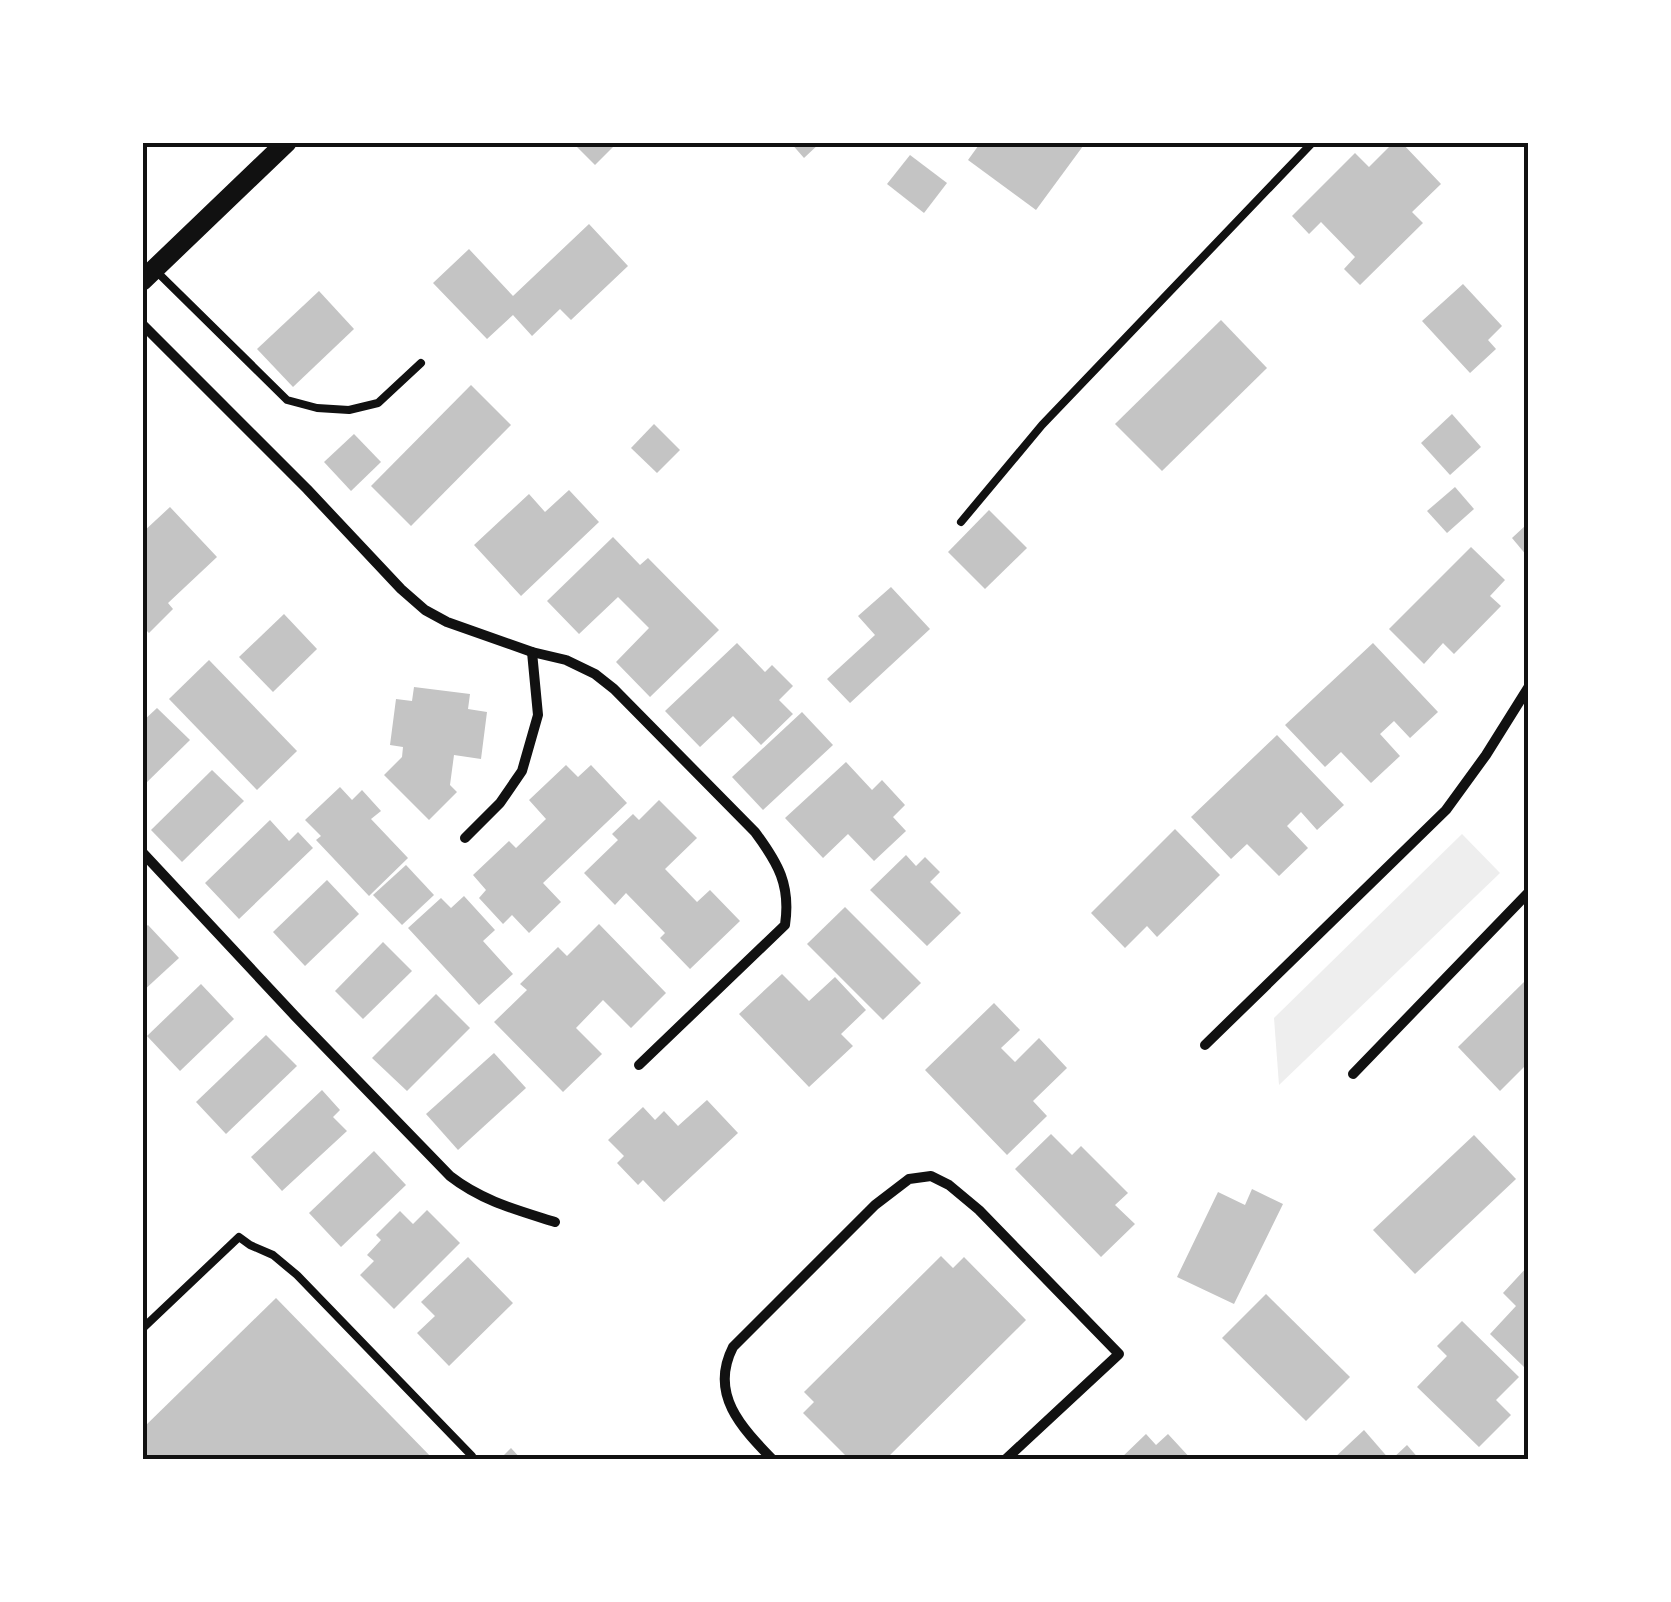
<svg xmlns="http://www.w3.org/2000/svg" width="1671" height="1602" viewBox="0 0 1671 1602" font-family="Raleway,sans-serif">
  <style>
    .green { fill: #eee }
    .building { fill: #c4c4c4 }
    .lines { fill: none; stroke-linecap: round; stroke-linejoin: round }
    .service { stroke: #111; stroke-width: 8 }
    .minor { stroke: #111; stroke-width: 10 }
    .secondary { stroke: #111; stroke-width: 20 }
    .neatline { fill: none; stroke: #111; stroke-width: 4 }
  </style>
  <rect width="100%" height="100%" fill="#fff"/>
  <!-- green -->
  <polygon class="green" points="1462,834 1500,873 1279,1085 1274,1018"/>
  <!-- building -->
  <g class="building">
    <polygon points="572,142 618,142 595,165"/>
    <polygon points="790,142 821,142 804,158"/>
    <polygon points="981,142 1086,142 1036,210 968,160"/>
    <polygon points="1394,142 1401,142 1441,184 1412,212 1423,223 1360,285 1344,269 1355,257 1321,222 1309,234 1292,216 1355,153 1369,167"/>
    <polygon points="910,155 947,183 924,213 887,184"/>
    <polygon points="589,224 628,266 571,320 560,309 532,336 513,315 487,339 433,283 469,249 513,296"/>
    <polygon points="1463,284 1502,326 1488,340 1496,349 1470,373 1422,321"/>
    <polygon points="319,291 354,329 293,387 257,349"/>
    <polygon points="1221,320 1267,368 1162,471 1115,424"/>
    <polygon points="471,385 511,425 411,526 371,486"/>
    <polygon points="1452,414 1481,447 1450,475 1421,443"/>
    <polygon points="654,424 680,450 657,473 631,448"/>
    <polygon points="354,434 381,462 351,491 324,462"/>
    <polygon points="1455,487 1474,509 1447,533 1427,511"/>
    <polygon points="569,490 599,522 521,596 474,545 529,494 545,512"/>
    <polygon points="170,507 217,557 168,603 173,609 149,633 142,626 142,533"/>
    <polygon points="989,510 1027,548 985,589 948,552"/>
    <polygon points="1528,523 1528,557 1512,538"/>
    <polygon points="613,537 640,565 648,558 719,630 650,697 616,662 649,628 618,597 579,634 547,601"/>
    <polygon points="1471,547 1505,580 1490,596 1501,606 1454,654 1443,643 1424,664 1389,629"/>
    <polygon points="891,587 930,629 850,703 827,679 875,635 858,616"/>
    <polygon points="284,614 317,649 273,692 239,657"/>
    <polygon points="737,643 765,672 772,665 793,686 779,700 793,714 761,745 733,716 700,747 665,711"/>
    <polygon points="1373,643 1438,712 1410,738 1394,721 1380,734 1400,756 1371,783 1341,752 1325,767 1285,725"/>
    <polygon points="209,660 297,751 257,790 169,699"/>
    <polygon points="414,687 470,694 468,709 487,712 481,759 454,755 450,785 457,792 429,820 384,775 402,757 403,747 390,745 396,699 412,701"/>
    <polygon points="157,708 190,740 142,787 142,722"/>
    <polygon points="802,712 833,745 763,810 732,777"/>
    <polygon points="1277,735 1344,805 1317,830 1301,812 1287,826 1308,848 1279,876 1247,844 1231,859 1191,817"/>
    <polygon points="846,762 872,790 882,780 905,805 893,817 906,831 874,861 848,834 823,858 785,818"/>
    <polygon points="566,765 578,777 591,765 627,803 543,883 561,902 529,933 512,915 503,924 479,898 486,890 473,875 509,841 516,848 546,819 529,800"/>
    <polygon points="212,770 244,801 182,862 151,830"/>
    <polygon points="340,787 352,800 362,790 381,811 371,819 408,858 369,896 316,840 321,836 305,820"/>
    <polygon points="659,800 697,838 665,869 697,902 710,890 740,921 690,969 660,938 665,933 626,893 615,905 584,873 618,840 612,834 633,814 639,820"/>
    <polygon points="270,820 289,841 298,832 313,848 239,919 205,883"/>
    <polygon points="1175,829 1220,875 1157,937 1147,926 1125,948 1091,913"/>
    <polygon points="906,855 916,866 925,857 940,872 930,882 961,913 927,946 870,890"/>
    <polygon points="406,865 434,895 402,925 373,895"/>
    <polygon points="327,880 359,914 305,966 273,932"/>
    <polygon points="464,896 495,930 483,941 513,974 479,1005 408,928 441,898 451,908"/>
    <polygon points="845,907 921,983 883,1020 807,944"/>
    <polygon points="599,924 666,993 631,1028 603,1000 576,1028 602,1054 563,1092 494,1022 527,990 520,984 558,947 567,956"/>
    <polygon points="148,925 179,958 142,992 142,930"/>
    <polygon points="383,942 412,971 363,1019 335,991"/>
    <polygon points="782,974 809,1001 835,977 866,1010 841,1034 853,1046 809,1087 739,1014"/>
    <polygon points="1528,978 1528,1063 1500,1091 1458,1047"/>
    <polygon points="201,984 234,1019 180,1071 147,1036"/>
    <polygon points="436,994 470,1028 407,1091 372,1058"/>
    <polygon points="994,1003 1020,1030 1001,1048 1015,1062 1039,1038 1067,1068 1033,1101 1047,1116 1007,1155 925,1070"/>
    <polygon points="266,1035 297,1066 226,1134 196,1102"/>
    <polygon points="494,1053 526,1088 458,1150 426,1114"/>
    <polygon points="322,1090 340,1110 333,1117 347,1131 282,1191 251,1157"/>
    <polygon points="707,1100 738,1133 664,1202 643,1180 638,1185 617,1163 624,1156 608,1140 643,1107 655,1120 664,1111 678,1126"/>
    <polygon points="1051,1134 1072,1155 1081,1146 1128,1193 1115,1205 1135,1224 1101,1257 1015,1169"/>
    <polygon points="1474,1135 1516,1179 1415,1274 1373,1230"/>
    <polygon points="374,1151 406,1185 341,1247 309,1213"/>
    <polygon points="1252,1189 1283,1204 1234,1304 1177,1277 1218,1192 1245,1205"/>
    <polygon points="427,1210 460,1243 394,1309 360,1275 374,1261 367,1255 381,1240 376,1235 400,1211 413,1224"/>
    <polygon points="941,1256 953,1268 964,1257 1026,1320 885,1460 850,1460 803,1413 814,1402 804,1392"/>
    <polygon points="468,1257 513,1303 449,1366 417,1333 435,1316 421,1302"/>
    <polygon points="1528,1266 1528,1363 1524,1367 1490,1334 1516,1306 1503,1293"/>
    <polygon points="1266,1294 1350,1377 1306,1421 1222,1338"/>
    <polygon points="276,1298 434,1460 142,1460 142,1429"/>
    <polygon points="1462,1321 1519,1377 1496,1400 1511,1415 1479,1447 1417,1387 1447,1356 1437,1346"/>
    <polygon points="1364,1430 1390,1460 1332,1460"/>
    <polygon points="1146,1434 1156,1445 1168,1434 1192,1460 1119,1460"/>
    <polygon points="1407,1445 1420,1460 1391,1460"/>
    <polygon points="511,1448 522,1460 499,1460"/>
  </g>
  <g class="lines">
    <!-- service -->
    <g class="service">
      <polyline points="154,269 287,400 317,408 349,410 378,403 421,363"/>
      <polyline points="961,522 1042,425 1313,142"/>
      <polyline points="142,1329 239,1237 250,1245 273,1255 297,1275 472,1456"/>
    </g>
    <!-- minor -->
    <g class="minor">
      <path d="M142 324 307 489 401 589 425 610 447 622 532 652 566 660 595 674 614 689 755 832C778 863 791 885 785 925L639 1065"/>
      <polyline points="465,838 500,803 522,771 538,715 532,652"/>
      <path d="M142 852 295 1016 450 1176C482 1201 517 1210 555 1222"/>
      <polyline points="1205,1045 1446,810 1486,755 1528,688"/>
      <polyline points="1353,1074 1528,893"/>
      <path d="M773 1460C741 1427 709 1394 733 1347L875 1205 909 1179 931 1176 949 1185 979 1210 1119 1354 1005 1460"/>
    </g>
    <!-- secondary -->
    <polyline class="secondary" points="142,281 287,142"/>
  </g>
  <!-- border -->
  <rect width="1671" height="1602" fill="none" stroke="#ffffff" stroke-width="290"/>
  <rect x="145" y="145" width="1381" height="1312" class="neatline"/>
</svg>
